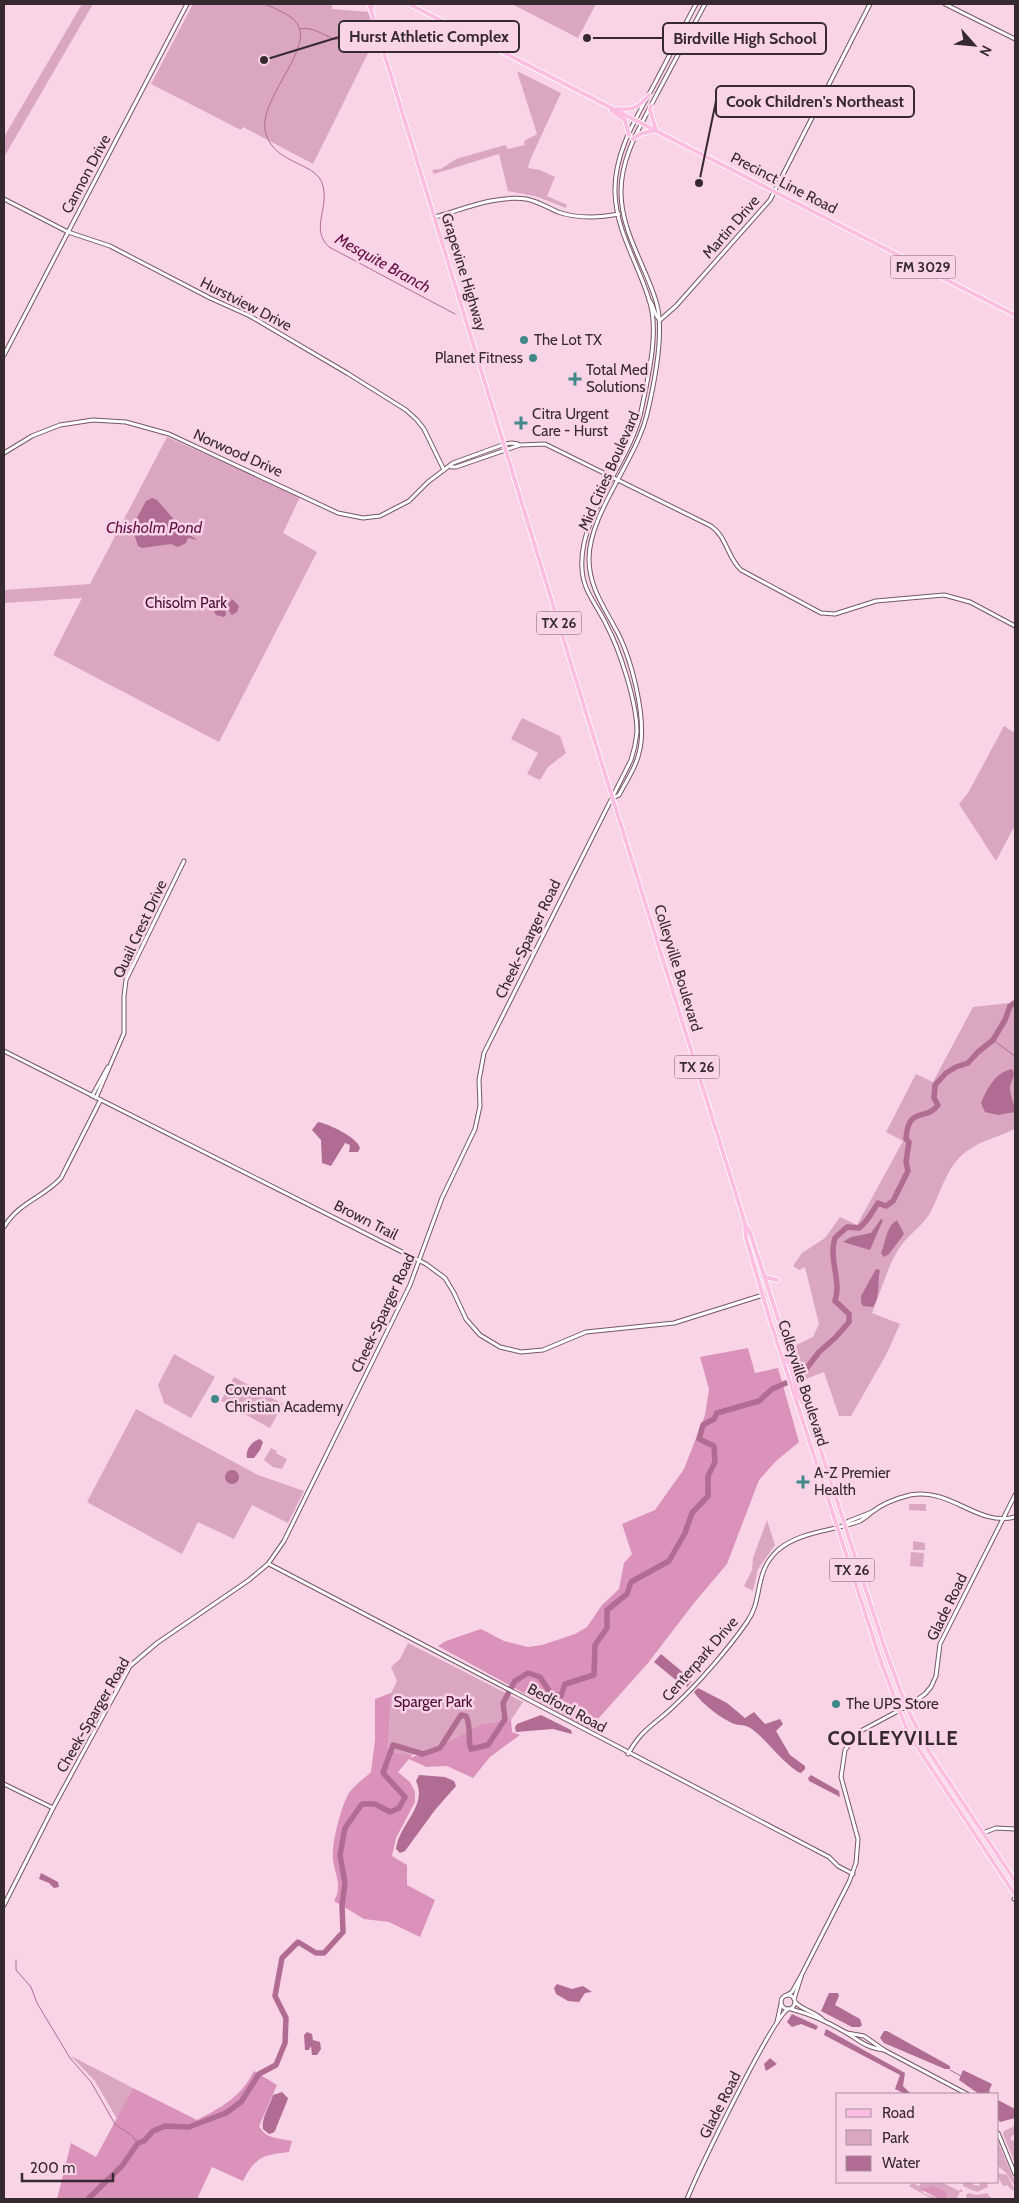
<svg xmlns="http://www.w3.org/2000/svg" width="1019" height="2203" viewBox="0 0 1019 2203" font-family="Cabin,sans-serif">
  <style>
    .green { fill: #daa6c2 }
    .forest { fill: #da92ba }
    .water { fill: #b06c92 }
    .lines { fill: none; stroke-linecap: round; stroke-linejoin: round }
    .stream { stroke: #b06c92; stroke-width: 1 }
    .river { stroke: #b06c92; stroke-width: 5.5 }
    .secondary-casing { stroke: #755667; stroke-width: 5 }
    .primary-casing { stroke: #fff; stroke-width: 5.5 }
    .secondary { stroke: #fff; stroke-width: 3 }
    .primary { stroke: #fdbee2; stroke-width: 4 }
    .poi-dot { fill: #418989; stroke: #f9d4e7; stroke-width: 2 }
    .labels { text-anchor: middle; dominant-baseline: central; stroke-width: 5; stroke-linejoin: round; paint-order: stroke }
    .shield { fill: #f9d4e7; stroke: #715c67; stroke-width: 1 }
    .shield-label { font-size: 14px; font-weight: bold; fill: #372930 }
    .street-label { font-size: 15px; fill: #372930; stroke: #f9d4e7 }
    .poi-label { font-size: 15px; fill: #372930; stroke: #f9d4e7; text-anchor: start }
    .park-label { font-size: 15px; fill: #4a0b34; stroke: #f9d4e7 }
    .water-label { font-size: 16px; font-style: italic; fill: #651149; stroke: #f9d4e7 }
    .district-label { font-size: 20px; font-weight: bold; letter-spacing: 1px; fill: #372930; stroke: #f9d4e7 }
    .leader { fill: none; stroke: #372930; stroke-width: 2 }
    .callout-dot { fill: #372930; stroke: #f9d4e7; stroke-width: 2 }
    .callout { fill: #f9d4e7; stroke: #372930; stroke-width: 2 }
    .callout-label { font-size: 16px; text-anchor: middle; font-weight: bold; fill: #372930 }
  </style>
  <rect width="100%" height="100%" fill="#f9d4e7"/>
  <!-- green -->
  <g class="green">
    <polygon points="82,4 93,4 4,157 4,137"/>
    <polygon points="193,4 332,4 332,9 369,12 376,37 313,164 243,127 241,130 151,84"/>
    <polygon points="512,4 596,4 578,38"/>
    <polygon points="517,71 561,93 530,160 528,168 540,170 555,177 547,196 567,205 566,208 535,196 508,191 499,154 434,174 432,170 441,169 456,159 505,145 508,149 525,145 524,141 537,134"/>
    <polygon points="167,437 300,497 283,533 317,552 219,742 53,655 82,598 4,603 4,590 90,584"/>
    <polygon points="522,718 560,736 566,753 548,767 540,780 527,774 538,753 511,739"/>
    <polygon points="1004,726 1015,733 1015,825 996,861 959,804 968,793"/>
    <path d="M1015 998V1129C1001 1136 983 1140 970 1149 947 1163 942 1191 930 1213 923 1225 911 1233 902 1244 887 1265 882 1290 872 1313L900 1324 886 1355 851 1416H839L824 1372 803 1380 792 1347 813 1337 819 1324 805 1267 799 1270 793 1266 802 1253 825 1238 840 1217 857 1225 903 1141 886 1132 916 1074 933 1082 973 1007 1009 1003Z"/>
    <polygon points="174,1354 215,1377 191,1418 164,1403 158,1385"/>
    <polygon points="234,1377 283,1404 270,1428 221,1401"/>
    <polygon points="136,1409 258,1475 304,1491 288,1523 252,1505 234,1539 198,1522 182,1554 87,1502"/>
    <polygon points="271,1448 277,1451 276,1453 287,1459 282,1469 273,1467 264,1460"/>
    <polygon points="909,1504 926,1504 926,1511 909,1510"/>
    <polygon points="767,1520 775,1545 758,1569 753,1591 744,1586 752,1570 753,1558"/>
    <polygon points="913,1541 925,1543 925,1550 913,1550"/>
    <polygon points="911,1552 924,1553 923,1567 910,1566"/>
    <polygon points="408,1643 523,1702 511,1720 482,1724 438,1747 412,1755 388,1751 391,1693 397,1681 391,1667 400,1659"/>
    <polygon points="71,2056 133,2088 117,2119 95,2081"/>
    <polygon points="1015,2126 1015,2133 1010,2138 1015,2143 1015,2163 1003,2134 1004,2131"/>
    <polygon points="998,2142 1015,2182 1015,2186 1006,2173 998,2166"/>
    <polygon points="998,2173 1007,2175 1015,2190 1012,2190 1007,2185 1003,2186 998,2177"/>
    <path d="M922 2182H941L959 2191 961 2189 963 2192H960L956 2199H948C948 2191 938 2189 932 2185L928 2188 922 2187 923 2193 939 2199H932L909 2186 912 2183 919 2186Z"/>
    <polygon points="960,2182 972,2182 973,2185 979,2186 981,2182 991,2182 987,2184 988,2187 977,2192 963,2186 963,2183"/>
    <polygon points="968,2193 977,2195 987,2193 991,2198 967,2199 966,2195"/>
  </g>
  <!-- forest -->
  <g class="forest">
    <polygon points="748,1348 755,1373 778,1368 799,1442 776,1461 759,1480 727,1564 694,1603 648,1663 589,1729 438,1646 446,1641 481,1629 504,1641 528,1647 542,1645 575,1634 587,1627 602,1605 619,1589 624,1563 632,1554 622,1524 655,1510 684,1469 705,1415 709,1389 700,1357"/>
    <path d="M391 1693 388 1751 412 1755 410 1758 438 1747 482 1724 511 1720 512 1732 520 1735 490 1757 473 1778 447 1766 426 1767 409 1759 398 1772 410 1782 415 1792V1802L396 1838 392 1856 407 1865V1885L435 1900 420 1937 389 1922 364 1919 334 1901C343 1886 335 1875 333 1860 331 1845 341 1806 349 1793 354 1785 364 1779 371 1772L375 1740V1699Z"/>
    <path d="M254 2071 277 2085 259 2126C266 2139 278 2138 292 2141L289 2152C263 2155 255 2157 243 2181L212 2167 197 2199H57L71 2143 96 2157 133 2088 197 2120C222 2107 241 2097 254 2071Z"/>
    <polygon points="932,2185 946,2192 948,2199 939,2199 922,2190 922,2187 928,2188"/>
  </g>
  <!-- water -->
  <g class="water">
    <polygon points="152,498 157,500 184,531 197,540 188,538 186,543 178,547 171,544 142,548 138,546 132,527 146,501"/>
    <path d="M218 595 223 596C224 603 225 608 226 615L224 617 216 615 214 612 218 607 216 601Z"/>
    <polygon points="232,599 239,606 237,612 232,615 226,607"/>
    <path d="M1012 1069C1017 1077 1010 1080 1010 1088 1010 1097 1015 1103 1015 1112L998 1115 985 1112 981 1103C987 1088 996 1072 1012 1069Z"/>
    <path d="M318 1122C329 1124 357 1137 360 1148L358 1152H349L350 1145 345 1143 331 1166 322 1163 321 1140 312 1130Z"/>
    <polygon points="881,1219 883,1220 870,1250 843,1242 851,1237 871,1233"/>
    <path d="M897 1220 904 1234 889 1254 884 1257 881 1253C886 1241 886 1227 897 1220Z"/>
    <path d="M876 1269 880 1270C877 1283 881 1295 873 1307L863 1306 861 1302V1296Z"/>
    <path d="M260 1439 263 1442 260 1450 254 1458H247C245 1450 252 1441 260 1439Z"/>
    <circle cx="232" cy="1477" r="7"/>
    <polygon points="661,1654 691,1679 691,1682 687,1687 683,1686 654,1662"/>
    <path d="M698 1688 727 1703 745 1718 754 1712 765 1724 780 1719 783 1724 776 1731 790 1755 805 1766V1769L801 1773 798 1772C780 1760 769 1742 752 1729 744 1723 736 1726 732 1723 719 1717 700 1702 694 1692Z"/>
    <polygon points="541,1715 571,1730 572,1734 553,1729 516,1732 515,1727 517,1724"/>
    <path d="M419 1775 445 1777 454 1781 456 1786 435 1810 405 1851 400 1853 396 1849C399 1824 428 1806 416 1781Z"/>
    <polygon points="811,1775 839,1791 840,1797 809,1781 808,1778"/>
    <polygon points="41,1873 58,1882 59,1887 54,1888 49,1883 39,1879"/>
    <polygon points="557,1984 572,1989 583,1986 592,1992 585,1993 579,2002 568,2001 556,1994 554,1988"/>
    <polygon points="829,1993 838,1993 839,1996 835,2005 860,2019 862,2025 860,2027 852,2027 821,2011"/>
    <polygon points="792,2014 818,2026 816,2030 801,2024 792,2027 787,2022"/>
    <polygon points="826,2029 905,2073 903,2086 911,2094 905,2094 895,2089 900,2075 824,2035"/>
    <polygon points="884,2031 887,2031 950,2066 950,2069 945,2069 884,2043 880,2038"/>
    <polygon points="307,2032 312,2034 313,2040 320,2042 321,2049 317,2055 312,2055 311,2046 309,2050 305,2050 304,2035"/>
    <polygon points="770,2058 777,2064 766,2071 764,2064"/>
    <polygon points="963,2070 992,2084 989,2091 991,2094 979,2094 959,2080"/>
    <path d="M282 2092 288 2098C288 2100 277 2125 276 2129 274 2133 273 2133 269 2134L263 2129C261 2118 270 2105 273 2095Z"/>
    <polygon points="998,2100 1015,2109 1015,2118 1000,2122 998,2119"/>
  </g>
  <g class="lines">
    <!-- stream -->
    <g class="stream">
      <path d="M265 4C275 9 288 13 295 21 319 46 255 100 266 134 276 166 317 161 323 186 329 209 310 229 329 247L455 314"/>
      <path d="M300 29C312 26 323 35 334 39 348 43 361 41 374 37"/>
      <polyline points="386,35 396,37"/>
      <polyline points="993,1040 1015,1056"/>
      <polyline points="16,1960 16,1970 31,1987 37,2003 70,2058 91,2082 115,2124 131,2135 138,2143"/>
      <polyline points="950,2070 961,2076"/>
    </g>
    <!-- river -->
    <path class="river" d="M88 2199 122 2166 138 2143 144 2141 153 2131 165 2126 189 2127 226 2113 241 2102 259 2074 276 2065 285 2043 286 2018 275 1996 282 1958 298 1942 316 1953H324L343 1932 342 1905 345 1883 340 1855 345 1828 362 1804H375L390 1812 399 1808 405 1797 383 1773 393 1745 423 1754 440 1748 461 1715 466 1716C472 1728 467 1738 471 1749L488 1745 505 1719 503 1703 515 1681 528 1673 540 1677 551 1694 561 1696 565 1684 594 1675 595 1645 607 1628V1610L627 1594 631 1582 669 1561 685 1533 692 1513 708 1496V1476L715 1462 714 1446 699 1439 703 1425 714 1419 717 1413 759 1401 772 1389 800 1377 819 1352 835 1338 849 1322V1314L835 1301C842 1280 828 1260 835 1238L847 1227 859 1228C868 1221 872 1212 878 1203L886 1206 893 1201 908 1171 906 1162 909 1142 906 1139C908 1105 926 1122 938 1105L934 1098 935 1085 946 1073 956 1067 968 1063 978 1052 993 1040 1005 1020 1010 1006 1015 1003"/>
    <defs>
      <g id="secondary">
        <polyline points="945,4 1015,39"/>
        <polyline points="4,199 68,232 110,246 210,298 250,316 347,373 406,410 417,420 424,429 444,470"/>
        <path d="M435 217C464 209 496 195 526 199 537 201 547 207 558 212 578 219 598 218 619 214"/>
        <path d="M649 300C655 306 653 315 660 320"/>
        <polyline points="660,320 676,306 770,200 870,4"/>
        <polyline points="4,355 187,4"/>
        <polyline points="4,453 32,436 60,425 93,420 126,422 169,434 338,513 363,518 380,516 409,501 428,482 453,463 505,444 512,443 518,444"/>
        <path d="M451 467H456L520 445 545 444 711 526C727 537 727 557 741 570L821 613 835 614 876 601 944 595 970 602 1015 626"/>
        <path d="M613 798 619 795C626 781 636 768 639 753 648 720 631 655 614 626 602 604 589 585 589 559 589 512 638 459 648 410 655 380 665 330 656 301 645 265 621 231 621 192 621 155 641 126 657 94 673 64 689 34 705 4"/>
        <polyline points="4,1051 426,1264 445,1278 454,1293 466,1319 480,1335 500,1347 521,1352 543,1350 586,1332 674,1323 763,1295"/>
        <polyline points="92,1096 108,1067"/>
        <polyline points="96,1098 124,1033 124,996 126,980 184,861"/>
        <path d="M4 1227C19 1202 43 1198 61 1178L100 1101"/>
        <polyline points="844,1524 849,1521 872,1512"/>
        <polyline points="269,1564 829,1857 838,1866 853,1874"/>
        <path d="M628 1754C642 1728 656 1724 675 1705 698 1684 729 1648 747 1622 764 1598 753 1573 778 1550 800 1531 834 1531 860 1521 865 1518 868 1516 872 1512 882 1504 898 1498 910 1495 951 1487 977 1527 1015 1517"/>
        <polyline points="4,1784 53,1808"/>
        <polyline points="983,1833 996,1828 1015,1829"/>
        <polyline points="1014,1899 1015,1898"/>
        <path d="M4 1905 53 1808 130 1666 157 1643 249 1580 268 1564 284 1541 410 1285 442 1198 475 1129 480 1106 479 1080 484 1053 631 760C634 751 636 742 637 732 637 703 620 650 606 624 597 605 583 591 582 569 578 514 632 461 642 407 648 377 659 333 650 303 640 266 616 233 615 192 614 152 637 117 655 83 669 57 682 30 696 4"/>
        <circle cx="788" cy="2002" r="7"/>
        <polyline points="787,1995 792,1992 801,1976 849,1882 856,1863 858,1839 841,1777 845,1750 859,1732 911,1704 925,1694 931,1687 936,1676 940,1644 1015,1495"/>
        <polyline points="794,1999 801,1977"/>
        <path d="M795 2002C803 2011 815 2011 823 2020"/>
        <path d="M791 2009C810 2014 828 2022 845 2032 861 2041 864 2047 884 2050"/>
        <polyline points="777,2022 781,2004"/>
        <polyline points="847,2033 864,2036 884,2050 967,2094"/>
        <polyline points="998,2133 1015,2174"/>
        <path d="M687 2199C698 2172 771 2020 788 2009"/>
      </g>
      <g id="primary">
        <polyline points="369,4 591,729 740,1207 745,1224 746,1238 769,1317 881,1662 905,1725 912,1739 1015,1895"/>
        <polyline points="409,4 1015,315"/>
        <polyline points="371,11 373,4"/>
        <path d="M617 109C633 110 638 108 649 95"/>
        <polyline points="611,110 625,120 629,135"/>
        <polyline points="633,139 640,134 656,130 650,110 651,106"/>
        <polyline points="746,1226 750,1232 885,1649 906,1706 929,1752 1015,1881"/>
        <polyline points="765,1277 777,1280"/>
        <path d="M782 1356C795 1359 793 1396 805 1405"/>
      </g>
    </defs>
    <!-- secondary casing -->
    <use href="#secondary" class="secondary-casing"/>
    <!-- primary casing -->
    <use href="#primary" class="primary-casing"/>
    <!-- secondary -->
    <use href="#secondary" class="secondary"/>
    <!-- primary -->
    <use href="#primary" class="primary"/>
  </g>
  <!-- markers -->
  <g class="poi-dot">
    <circle cx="524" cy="340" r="5"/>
    <circle cx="533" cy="358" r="5"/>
    <path d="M572.5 371.5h5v5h5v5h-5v5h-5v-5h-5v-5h5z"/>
    <path d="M518.5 415.5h5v5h5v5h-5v5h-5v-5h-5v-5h5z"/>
    <circle cx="215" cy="1399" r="5"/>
    <path d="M800.5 1474.5h5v5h5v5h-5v5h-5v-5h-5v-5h5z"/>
    <circle cx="836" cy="1704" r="5"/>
  </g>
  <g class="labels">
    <!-- shield labels -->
    <g class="shield">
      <rect x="890.5" y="255.5" width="65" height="23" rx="4"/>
      <rect x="536.5" y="611.5" width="45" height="23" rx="4"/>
      <rect x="674.5" y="1055.5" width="45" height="23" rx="4"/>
      <rect x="829.5" y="1558.5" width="45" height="23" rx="4"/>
    </g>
    <g class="shield-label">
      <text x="923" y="267">FM 3029</text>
      <text x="559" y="623">TX 26</text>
      <text x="697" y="1067">TX 26</text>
      <text x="852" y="1570">TX 26</text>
    </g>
    <!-- street labels -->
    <g class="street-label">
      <text transform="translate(86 174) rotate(-62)">Cannon Drive</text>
      <text transform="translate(784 183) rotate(27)">Precinct Line Road</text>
      <text transform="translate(731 227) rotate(-49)">Martin Drive</text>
      <text transform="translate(464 272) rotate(73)">Grapevine Highway</text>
      <text transform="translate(246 304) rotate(27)">Hurstview Drive</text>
      <text transform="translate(238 453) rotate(24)">Norwood Drive</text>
      <text transform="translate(609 471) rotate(-66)">Mid Cities Boulevard</text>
      <text transform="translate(140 929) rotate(-65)">Quail Crest Drive</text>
      <text transform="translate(528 939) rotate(-64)">Cheek-Sparger Road</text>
      <text transform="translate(678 968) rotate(73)">Colleyville Boulevard</text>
      <text transform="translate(366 1220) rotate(27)">Brown Trail</text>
      <text transform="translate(383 1313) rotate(-65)">Cheek-Sparger Road</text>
      <text transform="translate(803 1383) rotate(72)">Colleyville Boulevard</text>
      <text transform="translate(947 1607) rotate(-64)">Glade Road</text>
      <text transform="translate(700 1659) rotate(-49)">Centerpark Drive</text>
      <text transform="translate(567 1708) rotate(28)">Bedford Road</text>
      <text transform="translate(93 1715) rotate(-60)">Cheek-Sparger Road</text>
      <text transform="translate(720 2105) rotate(-63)">Glade Road</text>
    </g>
    <!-- poi labels -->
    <g class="poi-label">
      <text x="534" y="340">The Lot TX</text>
      <text x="523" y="358" text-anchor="end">Planet Fitness</text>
      <text x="586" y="370">Total Med<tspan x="586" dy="17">Solutions</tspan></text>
      <text x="532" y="414">Citra Urgent<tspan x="532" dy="17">Care - Hurst</tspan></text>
      <text x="225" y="1390">Covenant<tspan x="225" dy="17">Christian Academy</tspan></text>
      <text x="814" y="1473">A-Z Premier<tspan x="814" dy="17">Health</tspan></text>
      <text x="846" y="1704">The UPS Store</text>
    </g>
    <!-- park labels -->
    <g class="park-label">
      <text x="186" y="603">Chisolm Park</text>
      <text x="433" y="1702">Sparger Park</text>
    </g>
    <!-- water labels -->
    <g class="water-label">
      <text transform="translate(383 263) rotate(29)">Mesquite Branch</text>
      <text x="154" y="527">Chisholm Pond</text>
    </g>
    <!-- district labels -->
    <g class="district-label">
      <text x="893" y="1738">COLLEYVILLE</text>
    </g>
  </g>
  <!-- callouts -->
  <path class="leader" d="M264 60L339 37M587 38L663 38M699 183L716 101"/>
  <g class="callout-dot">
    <circle cx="264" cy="60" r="5"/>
    <circle cx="587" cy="38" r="5"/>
    <circle cx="699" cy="183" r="5"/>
  </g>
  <g class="callout">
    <rect x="339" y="21" width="180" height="31" rx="5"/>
    <rect x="663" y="23" width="163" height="31" rx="5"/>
    <rect x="716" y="86" width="198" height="31" rx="5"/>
  </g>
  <g class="callout-label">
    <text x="429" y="42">Hurst Athletic Complex</text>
    <text x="745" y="44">Birdville High School</text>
    <text x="815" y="107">Cook Children's Northeast</text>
  </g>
  <!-- border -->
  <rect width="1019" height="2203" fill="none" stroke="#372930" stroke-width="10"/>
  <!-- legend -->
  <rect x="836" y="2093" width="162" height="90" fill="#f9d4e7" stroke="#ab909e"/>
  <rect x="846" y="2109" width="25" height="8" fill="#fdbee2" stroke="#ab909e"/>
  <text x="882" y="2118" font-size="15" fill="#372930">Road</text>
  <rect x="846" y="2130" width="25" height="15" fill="#daa6c2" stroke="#ab909e"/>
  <text x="882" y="2143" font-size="15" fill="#372930">Park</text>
  <rect x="846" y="2156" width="25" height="15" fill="#b06c92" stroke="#ab909e"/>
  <text x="882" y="2168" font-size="15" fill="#372930">Water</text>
  <!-- north arrow -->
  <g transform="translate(974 45) rotate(117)" stroke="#f9d4e7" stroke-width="4" paint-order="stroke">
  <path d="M0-4L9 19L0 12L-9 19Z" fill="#372930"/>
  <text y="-8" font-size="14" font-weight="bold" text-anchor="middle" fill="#372930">N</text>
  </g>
  <!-- scale -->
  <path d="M22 2173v8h91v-8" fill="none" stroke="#372930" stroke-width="2.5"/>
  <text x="30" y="2173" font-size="15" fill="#372930" stroke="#f9d4e7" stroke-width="4" paint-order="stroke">200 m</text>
</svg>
